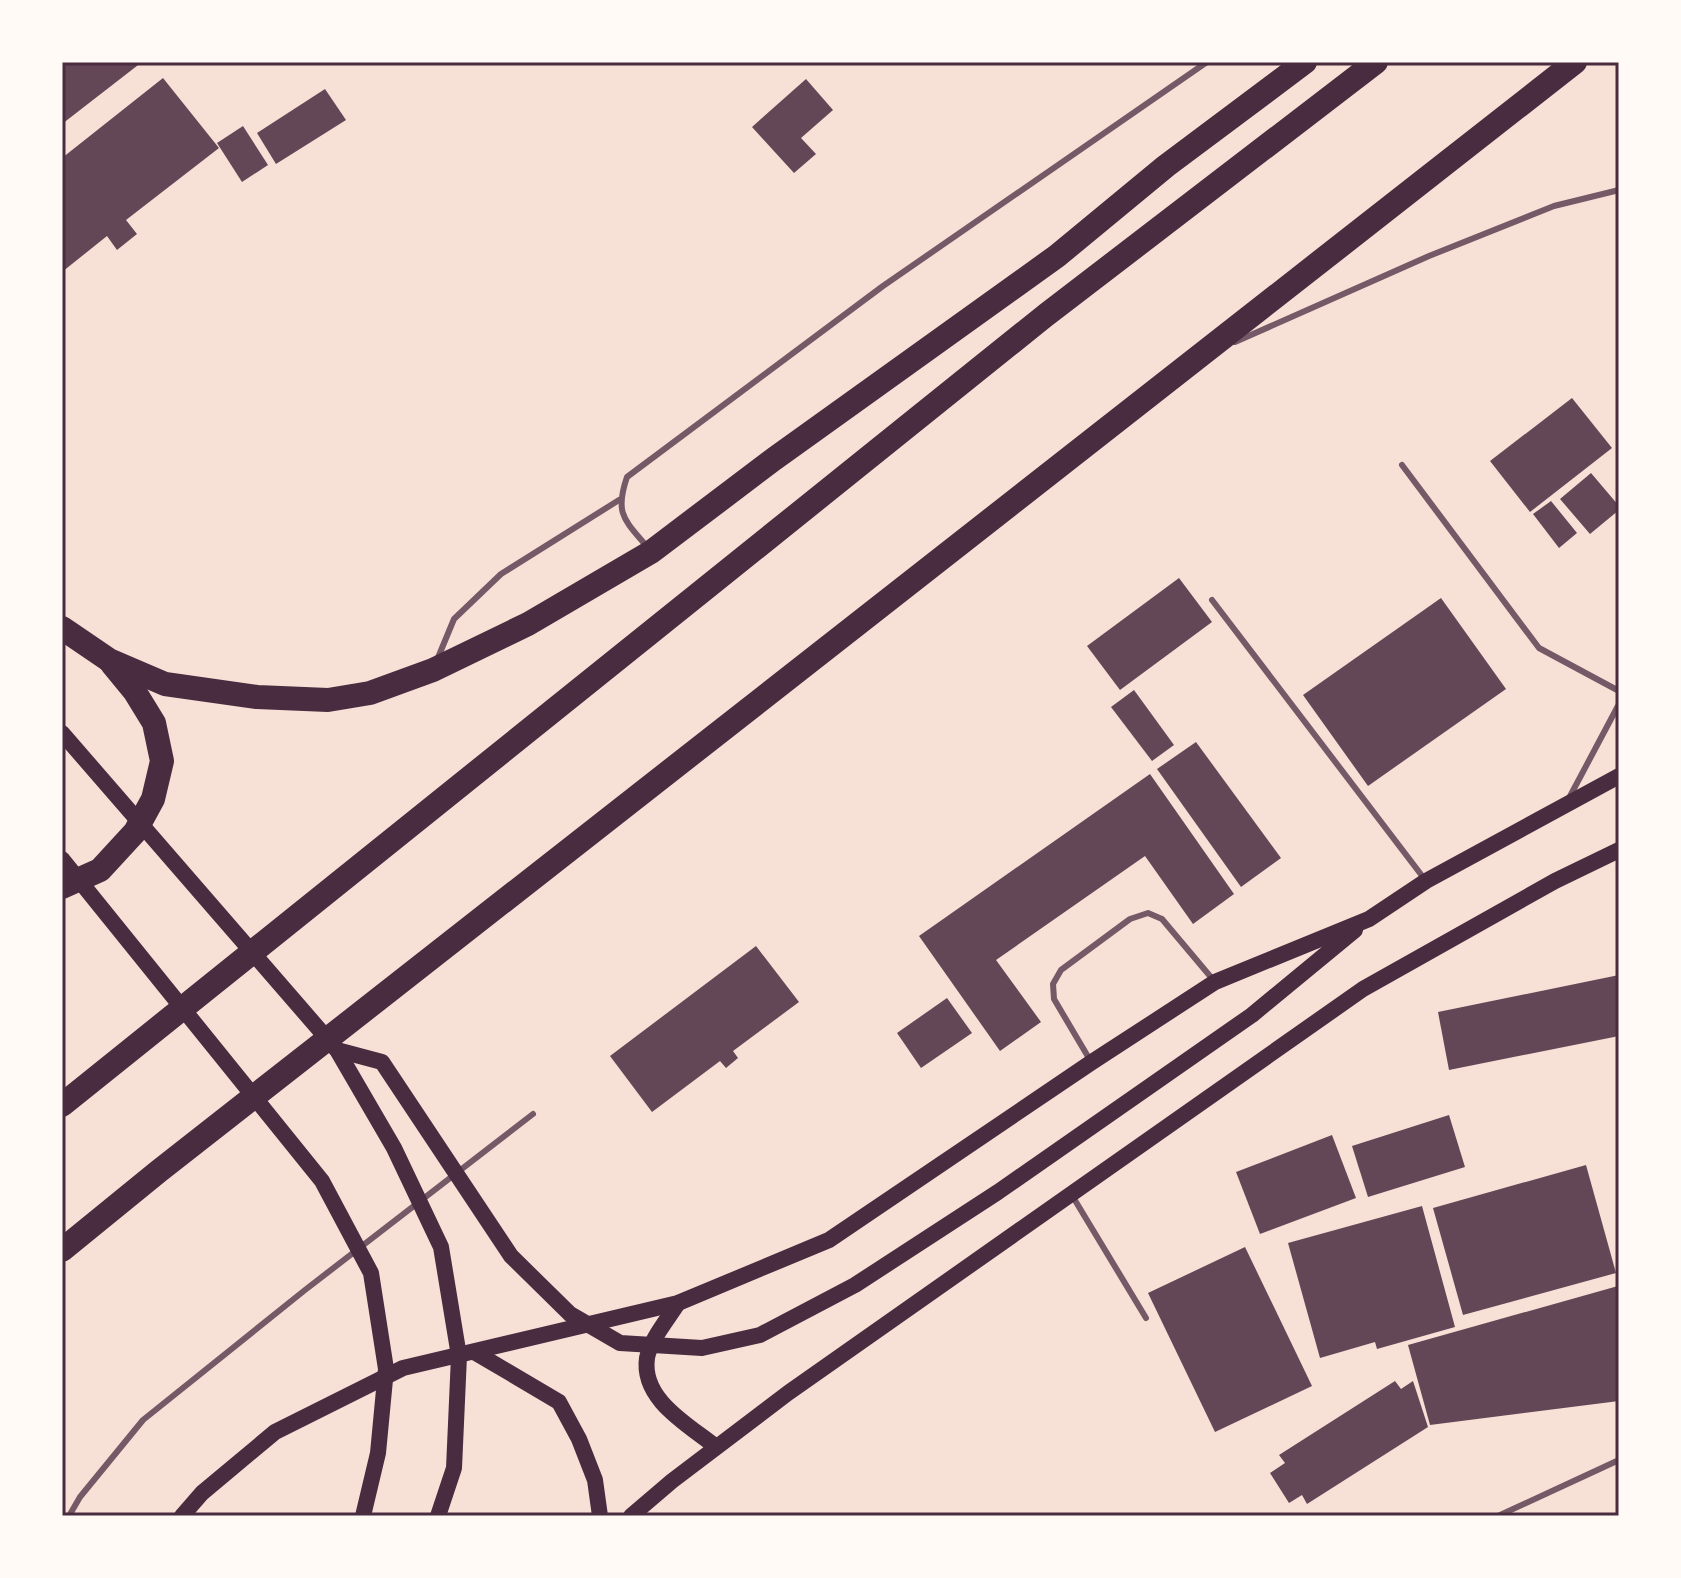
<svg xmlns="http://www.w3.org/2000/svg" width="1681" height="1578" viewBox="0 0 1681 1578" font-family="Inter,sans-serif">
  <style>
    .building { fill: #644757 }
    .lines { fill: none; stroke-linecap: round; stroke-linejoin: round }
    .service { stroke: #755966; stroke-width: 6 }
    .secondary { stroke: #4a2c40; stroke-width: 16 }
    .motorway { stroke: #4a2c40; stroke-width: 24 }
    .neatline { fill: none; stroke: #4a2c40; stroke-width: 3 }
  </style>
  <rect width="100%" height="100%" fill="#f7e1d7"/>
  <!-- building -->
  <g class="building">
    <polygon points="62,62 142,62 62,124"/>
    <polygon points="163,78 219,148 126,220 137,234 117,250 107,236 62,272 62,158"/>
    <polygon points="806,79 833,110 801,138 816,154 794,173 752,127"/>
    <polygon points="325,89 346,120 276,164 257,133"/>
    <polygon points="243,126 268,165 242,182 217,143"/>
    <polygon points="1572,398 1612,448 1530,512 1490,461"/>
    <polygon points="1591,473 1619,506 1619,510 1590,534 1560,499"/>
    <polygon points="1551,501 1577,533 1559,548 1533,514"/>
    <polygon points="1179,578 1212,622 1120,690 1087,646"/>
    <polygon points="1441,598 1506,689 1368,786 1303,695"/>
    <polygon points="1134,690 1174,745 1152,761 1111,707"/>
    <polygon points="1196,742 1281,858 1241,887 1157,769"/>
    <polygon points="1150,774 1234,894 1193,924 1145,856 996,960 1041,1022 1000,1051 919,936"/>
    <polygon points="756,946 799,1002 733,1051 738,1058 726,1068 720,1061 652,1112 610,1056"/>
    <polygon points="1619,975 1619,1036 1449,1070 1438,1012"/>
    <polygon points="947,998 972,1033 921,1068 897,1033"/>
    <polygon points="1449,1115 1465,1167 1368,1197 1352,1146"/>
    <polygon points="1332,1135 1356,1198 1260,1234 1236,1172"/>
    <polygon points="1586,1165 1616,1273 1463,1315 1433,1208"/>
    <polygon points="1422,1206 1455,1327 1377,1349 1375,1342 1320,1358 1288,1243"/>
    <polygon points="1245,1247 1312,1386 1215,1432 1148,1293"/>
    <polygon points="1618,1286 1619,1401 1430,1425 1408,1345"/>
    <polygon points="1395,1381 1401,1389 1413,1381 1428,1427 1307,1504 1302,1495 1289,1503 1270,1473 1285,1463 1279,1455"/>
  </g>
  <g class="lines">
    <!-- service -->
    <g class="service">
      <polyline points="1235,342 1429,256 1554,206 1619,190"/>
      <polyline points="1402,465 1539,648 1619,691"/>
      <path d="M649 549C625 520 614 515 627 477L883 286 1207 62"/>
      <polyline points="1212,600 1426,881"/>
      <polyline points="437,660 454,619 501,574 619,500"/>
      <polyline points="1568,800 1619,704"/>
      <polyline points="1090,1060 1054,999 1053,984 1061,970 1130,919 1148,913 1162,919 1215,982"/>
      <polyline points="1073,1197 1146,1318"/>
      <polyline points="69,1516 80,1497 143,1420 305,1290 533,1114"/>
      <polyline points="1498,1516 1619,1460"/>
    </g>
    <!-- secondary -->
    <g class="secondary">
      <polyline points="62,733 337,1050 394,1148 441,1247 459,1356 454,1468 438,1516"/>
      <polyline points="62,859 322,1181 371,1273 386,1369 378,1453 363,1516"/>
      <polyline points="337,1050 382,1062 511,1256 570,1314 620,1343 702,1348 760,1335 855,1285 998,1192 1252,1015 1355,930"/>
      <path d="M678 1303C668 1319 650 1340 647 1358 641 1400 689 1425 716 1447"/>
      <polyline points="476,1353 559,1402 579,1439 595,1480 600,1516"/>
      <polyline points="182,1516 202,1493 275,1432 403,1368 678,1303 829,1240 1092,1062 1215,982 1369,919 1426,881 1619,776"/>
      <polyline points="631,1516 672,1481 788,1393 1363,989 1555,881 1619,850"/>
    </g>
    <!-- motorway -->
    <g class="motorway">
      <polyline points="62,628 109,660 165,684 257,697 328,700 370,693 433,670 528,624 651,552 774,459 1057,256 1166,166 1305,62"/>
      <polyline points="62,887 100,870 135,832 153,799 162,761 154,723 135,692 112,664"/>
      <polyline points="62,1105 1046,315 1376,62"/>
      <polyline points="62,1250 159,1171 1575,62"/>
    </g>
  </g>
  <!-- border -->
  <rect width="1681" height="1578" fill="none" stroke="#fffaf5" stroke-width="128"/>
  <rect x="64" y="64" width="1553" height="1450" class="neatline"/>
</svg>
